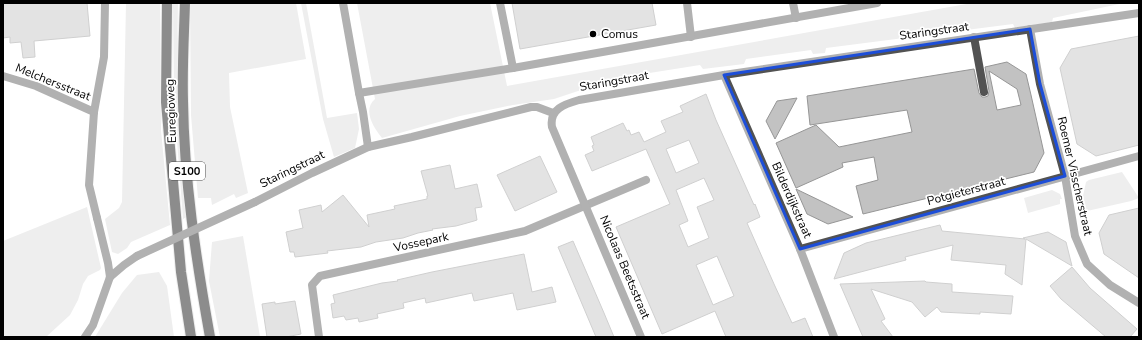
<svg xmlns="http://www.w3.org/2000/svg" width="1142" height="340" viewBox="0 0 1142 340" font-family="'Nunito Sans',sans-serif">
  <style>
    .green { fill: #d9d9d9 }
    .building { fill: #c2c2c2; stroke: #969696; fill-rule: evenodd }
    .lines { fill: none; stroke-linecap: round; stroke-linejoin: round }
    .primary-casing { stroke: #dbdbdb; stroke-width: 12 }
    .lane { stroke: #525252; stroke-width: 8 }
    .street { stroke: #525252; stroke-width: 8 }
    .primary { stroke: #000; stroke-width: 10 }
    .street-bridge { stroke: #525252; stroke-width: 8 }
    .marked { fill: none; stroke: #1d4ed8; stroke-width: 3; stroke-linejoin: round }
    .poi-dot { fill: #000; stroke: #fff; stroke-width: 1.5 }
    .labels { text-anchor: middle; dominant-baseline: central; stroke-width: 3.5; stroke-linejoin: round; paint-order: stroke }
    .shield { fill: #fff; stroke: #4c4c4c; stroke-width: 1 }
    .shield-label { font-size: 11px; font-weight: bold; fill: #000 }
    .street-label { font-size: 12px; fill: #000; stroke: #fff }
    .poi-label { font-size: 12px; fill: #000; stroke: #fff; text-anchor: start }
  </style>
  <rect width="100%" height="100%" fill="#fff"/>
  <!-- green -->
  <g class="green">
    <polygon points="126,3 160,3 161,130 170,225 131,242 127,248 118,254 112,252 105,219 119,208 122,202"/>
    <path d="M173 3H178C176 74 182 145 188 216L183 219 174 102Z"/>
    <polygon points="190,3 296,3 306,59 229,73 230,107 248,193 236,198 234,194 212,205 211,198 198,198 191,115"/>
    <polygon points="301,3 306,3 327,118 357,113 359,129 355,148 334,157 323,119"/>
    <path d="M357 3H490L507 86 972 3H1124L1053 18 1052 22 1015 28 1013 24 826 48 825 53 813 54 811 50 746 59 744 64 703 69 700 65 599 81 598 87 578 91 554 99 513 105 460 116 382 138C374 128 362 110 375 99Z"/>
    <polygon points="1122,172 1139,198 1131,201 1087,211 1083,196 1086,182 1089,180"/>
    <polygon points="1052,190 1060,194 1062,199 1060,199 1060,204 1028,213 1024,198"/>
    <polygon points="87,207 101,268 100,270 88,276 83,284 78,300 70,315 46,337 3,337 3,241"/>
    <polygon points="243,236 260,337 220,337 209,281 212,242"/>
    <polygon points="159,272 167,286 174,337 95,337 122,293 137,275"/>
  </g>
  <!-- building -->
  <g class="building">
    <polygon points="3,3 87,3 90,36 34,41 35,57 23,58 21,42 10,43 10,37 3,38"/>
    <polygon points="512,3 652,3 656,25 520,49"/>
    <polygon points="1139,36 1139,145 1096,156 1077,144 1060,68 1071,49"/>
    <path d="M1007 62 1026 74 1031 95 1044 153 1034 172 863 214 856 186 878 180 874 157 842 163 843 167 796 188 776 143 816 125 839 147 912 132 907 110 810 125 807 96 974 69 979 93 982 97H985L988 96 989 91 985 67ZM989 71 1017 89 1021 105 997 110Z"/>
    <path d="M706 94 716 120 754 205 755 204 760 217 747 223 774 284 792 323 805 318 813 337H726L715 311 662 334 616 227 670 204 646 149 592 171 585 155 594 151 592 146 594 145 591 137 623 123 627 131 629 130 631 135 639 132 644 142 666 132 661 121 683 112 680 106ZM689 140 699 163 676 173 666 149ZM704 178 714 200 697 207 709 238 688 247 679 225 688 221 676 190ZM717 256 734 296 713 305 696 265Z"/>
    <polygon points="797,98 775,139 766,121 777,101"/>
    <polygon points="540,156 557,192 515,211 497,175"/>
    <polygon points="450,165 455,189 477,184 482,207 475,208 477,220 474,221 456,226 432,229 433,230 418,233 403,238 376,242 361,247 327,251 328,253 295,257 294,252 290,252 286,232 303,228 299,210 321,205 322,212 343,195 369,227 367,215 395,209 394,206 427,199 427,196 428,196 421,171"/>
    <polygon points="796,189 825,203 853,217 828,224 807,214"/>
    <polygon points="1139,208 1139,278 1104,254 1099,233 1109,215"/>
    <polygon points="940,225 942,231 1025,239 1023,238 1048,232 1066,242 1072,266 1026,239 1022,285 1005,274 1006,265 951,260 953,245 905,257 906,260 834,279 844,253 866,243"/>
    <polygon points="573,241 604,313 614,337 596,337 558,247"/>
    <polygon points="524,254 532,292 552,287 556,302 517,310 513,293 474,301 472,293 426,303 425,298 403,303 404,308 377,314 378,318 359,322 358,318 346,320 344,316 333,318 331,304 335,303 333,295 382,283 398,281 397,280 432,272"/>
    <polygon points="1072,267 1090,288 1137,329 1130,337 1106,337 1061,299 1050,286"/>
    <polygon points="925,281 926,282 952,284 952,292 1013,296 1011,314 980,312 980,314 941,312 937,307 925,317 912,302 871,289 885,319 881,321 893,337 863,337 840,284"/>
    <polygon points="295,301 301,334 286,337 267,337 262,304 275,302 275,304"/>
  </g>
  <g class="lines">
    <defs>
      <g id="primary">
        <polyline points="167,3 166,102 181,272 191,337"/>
        <path d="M185 3C184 35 182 68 183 101 184 180 196 259 210 337"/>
      </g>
    </defs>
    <!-- primary casing -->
    <use href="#primary" class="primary-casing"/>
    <!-- lane -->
    <g class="lane">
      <polyline points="343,3 359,93 513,68 877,3"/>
      <polyline points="500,3 513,68"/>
      <polyline points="687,3 691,37"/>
      <polyline points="793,3 796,18"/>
      <polyline points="974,37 984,92"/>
      <polyline points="3,76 36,86 94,112 89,185 97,218"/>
      <polyline points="359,93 363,112 368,147"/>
      <polyline points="94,112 104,57 105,3"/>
    </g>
    <!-- street -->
    <g class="street">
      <polyline points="1030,29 1040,84 1065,176 1075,236 1087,264 1110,285 1139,303"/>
      <polyline points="724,75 800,249 834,337"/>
      <polyline points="255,202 312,173 368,147 412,137 531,107 537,107 553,113"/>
      <polyline points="800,249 1139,156"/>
      <polyline points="110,277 124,265 137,256"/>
      <polyline points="85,337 93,325 110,277 108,263 97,218"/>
      <polyline points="319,337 312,285 320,276 525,231 646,180"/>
      <path d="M641 337 552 127C549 109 565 104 579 100L724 75 1139 13"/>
    </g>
    <!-- primary -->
    <use href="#primary" class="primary"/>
    <!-- street-bridge -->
    <polyline class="street-bridge" points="137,256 255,202"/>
  </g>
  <!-- marked area -->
  <path d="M0 0H1142V340H0ZM1030 29 1040 84 1065 176 800 249 724 75Z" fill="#fff" fill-opacity=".55" fill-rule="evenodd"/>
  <path class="marked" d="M1030 29 1040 84 1065 176 800 249 724 75Z"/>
  <!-- markers -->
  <circle class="poi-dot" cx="593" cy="34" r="4"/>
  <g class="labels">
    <!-- shield labels -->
    <rect class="shield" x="169" y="162" width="36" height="18" rx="3"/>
    <g class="shield-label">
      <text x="187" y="171">S100</text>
    </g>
    <!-- street labels -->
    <g class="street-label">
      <text transform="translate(934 31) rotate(-8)">Staringstraat</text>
      <text transform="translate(614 81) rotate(-10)">Staringstraat</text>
      <text transform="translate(53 82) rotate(22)">Melchersstraat</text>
      <text transform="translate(171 111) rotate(-92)">Euregioweg</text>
      <text transform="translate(292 169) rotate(-26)">Staringstraat</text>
      <text transform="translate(1075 176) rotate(77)">Roemer Visscherstraat</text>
      <text transform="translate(966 191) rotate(-15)">Potgieterstraat</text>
      <text transform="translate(792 200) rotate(66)">Bilderdijkstraat</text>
      <text transform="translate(421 242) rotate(-12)">Vossepark</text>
      <text transform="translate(625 267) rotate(67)">Nicolaas Beetsstraat</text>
    </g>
    <!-- poi labels -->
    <g class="poi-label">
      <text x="601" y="34">Comus</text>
    </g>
  </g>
  <!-- border -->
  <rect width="1142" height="340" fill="none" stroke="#000000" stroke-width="8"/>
</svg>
